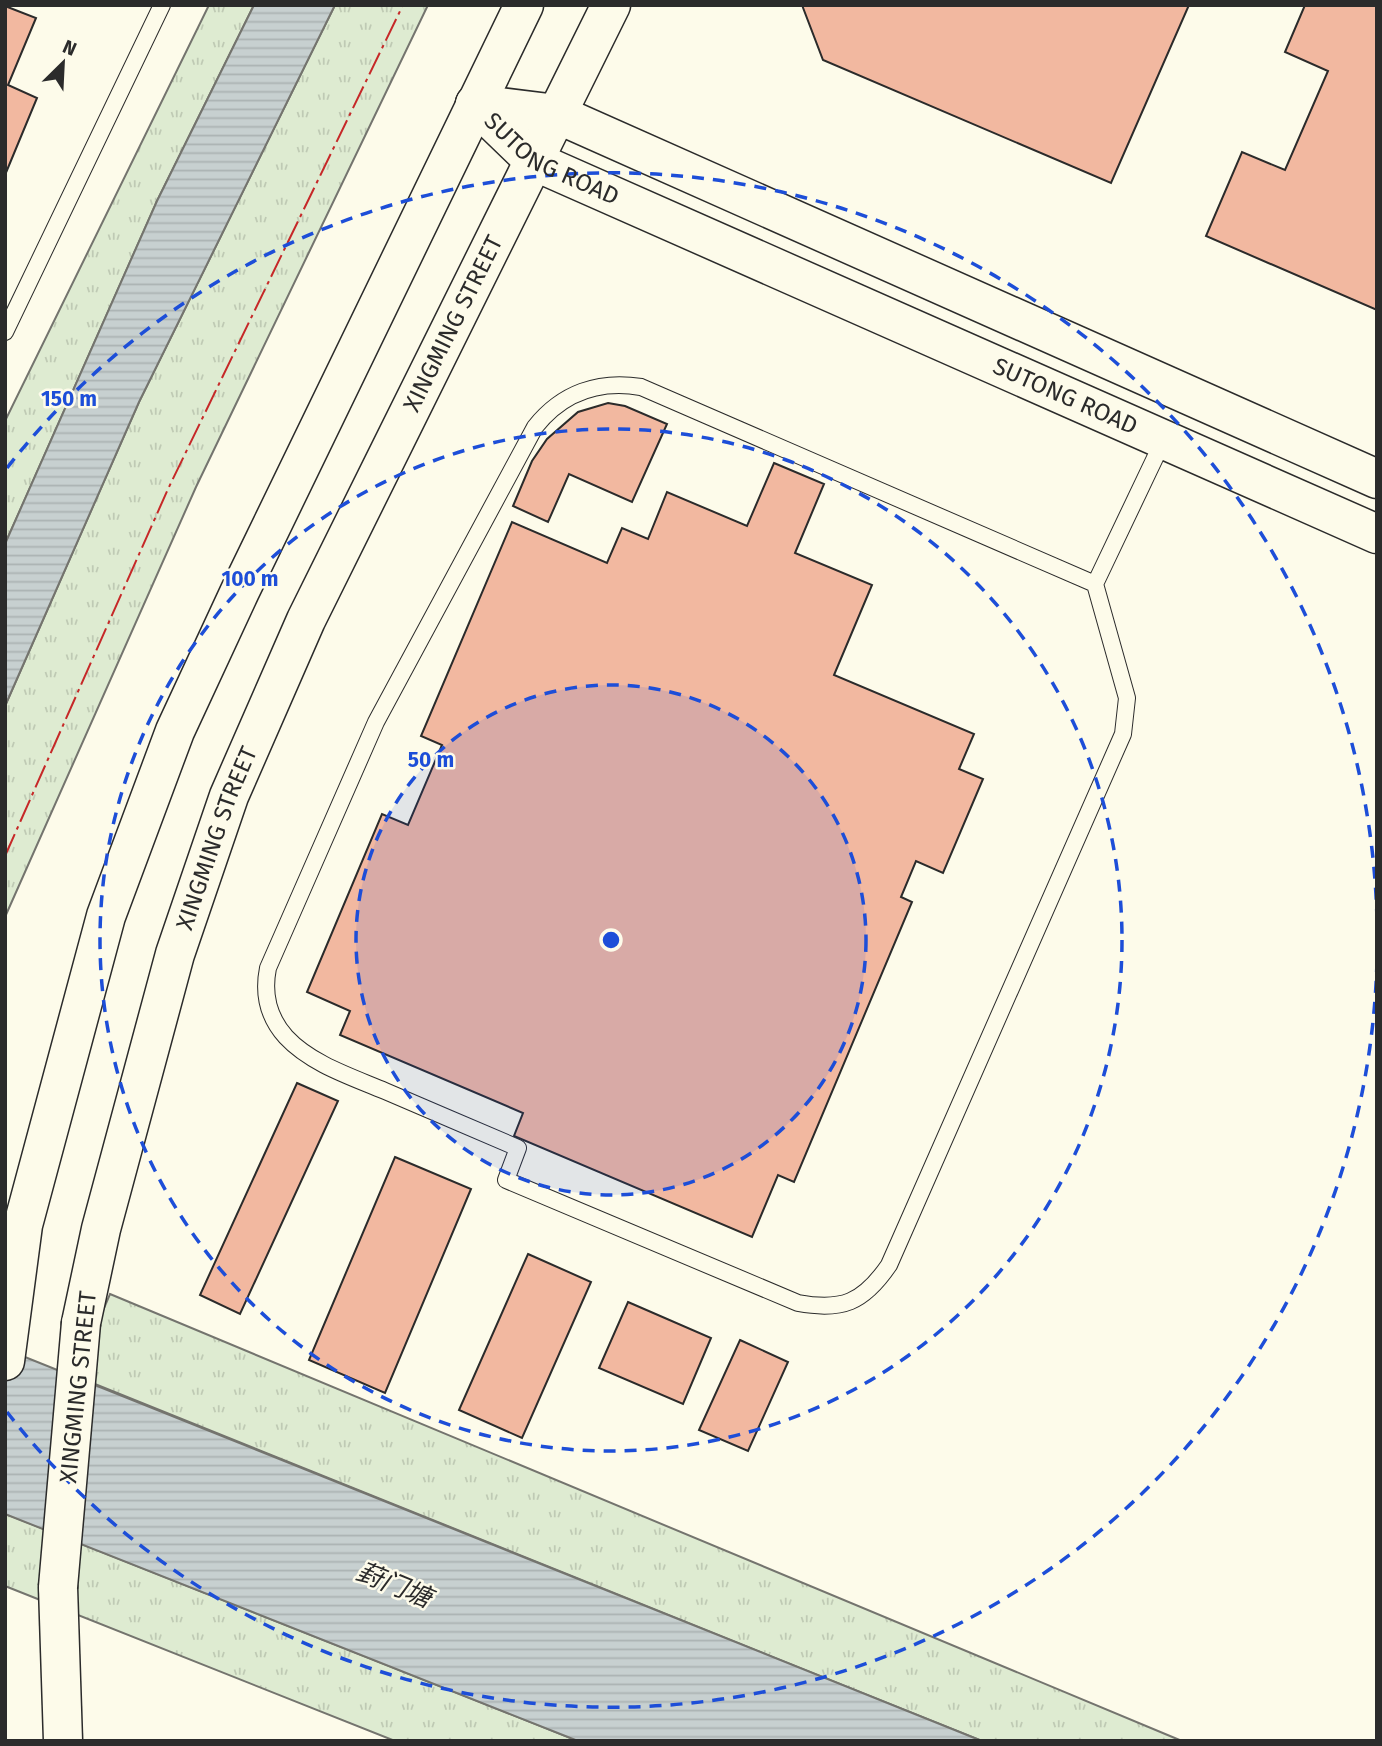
<svg xmlns="http://www.w3.org/2000/svg" width="1382" height="1746" viewBox="0 0 1382 1746" font-family="'Fira Sans','Noto Sans SC',sans-serif">
  <style>
    .grass { fill: url(#grass-tufts); stroke: #74746e; stroke-width: 2 }
    .water { fill: url(#water-rules); stroke: #74746e; stroke-width: 2 }
    .building { fill: #f2b8a0; stroke: #2b2b2b; stroke-width: 2 }
    .lines { fill: none; stroke-linecap: round; stroke-linejoin: round }
    .lane-casing { stroke: #2b2b2b; stroke-width: 18 }
    .secondary-casing { stroke: #2b2b2b; stroke-width: 41 }
    .primary-casing { stroke: #2b2b2b; stroke-width: 41 }
    .lane { stroke: #fdfbea; stroke-width: 16 }
    .secondary { stroke: #fdfbea; stroke-width: 38 }
    .primary { stroke: #fdfbea; stroke-width: 38 }
    .primary-bridge-casing { stroke: #2b2b2b; stroke-width: 41; stroke-linecap: butt }
    .primary-bridge { stroke: #fdfbea; stroke-width: 38 }
    .power { stroke: #c62828; stroke-width: 2; stroke-dasharray: 24 5 3.5 5; stroke-linecap: butt }
    .ring { fill: none; stroke: #1d4ed8; stroke-width: 3.5; stroke-dasharray: 12 9 }
    .labels { text-anchor: middle; dominant-baseline: central; stroke-width: 5; stroke-linejoin: round; paint-order: stroke }
    .street-label { font-size: 24px; fill: #2b2b2b; stroke: #fdfbea }
    .water-label { font-size: 26px; font-style: italic; fill: #2b2b2b; stroke: #fdfbea }
    .centre { fill: #1d4ed8; stroke: #fdfbea; stroke-width: 3.5 }
    .ring-label { font-size: 21px; text-anchor: middle; font-weight: bold; fill: #1d4ed8; stroke: #fdfbea; stroke-width: 5; stroke-linejoin: round; paint-order: stroke }
  </style>
  <defs>
    <pattern id="grass-tufts" width="24" height="20" patternUnits="userSpaceOnUse" patternTransform="scale(1.75)"><rect width="24" height="20" fill="#deebd1"/><path d="M3 7l-1-3M5 7V3M7 7l1-3M15 17l-1-3M17 17v-4M19 17l1-3" fill="none" stroke="#bfcab4"/></pattern>
    <pattern id="water-rules" width="6" height="5" patternUnits="userSpaceOnUse" patternTransform="scale(1.75)"><rect width="6" height="5" fill="#c7d0d0"/><path d="M0 2.5h6" fill="none" stroke="#abb3b3"/></pattern>
  </defs>
  <rect width="100%" height="100%" fill="#fdfbea"/>
  <!-- grass -->
  <g class="grass">
    <polygon points="209,5 254,5 157,201 5,544 5,421"/>
    <polygon points="335,5 428,5 196,487 5,917 5,706 139,402"/>
    <polygon points="110,1294 1182,1741 982,1741 75,1376"/>
    <polygon points="6,1514 578,1741 395,1741 5,1586"/>
  </g>
  <!-- water -->
  <g class="water">
    <polygon points="254,5 335,5 139,402 5,706 5,544 157,201"/>
    <polygon points="5,1349 982,1741 578,1741 5,1514"/>
  </g>
  <!-- building -->
  <g class="building">
    <polygon points="802,5 1189,5 1111,183 823,60"/>
    <polygon points="1305,5 1377,5 1377,310 1206,236 1242,152 1285,170 1328,71 1285,52"/>
    <polygon points="5,6 36,18 8,85 37,98 5,175"/>
    <polygon points="608,403 625,406 667,424 632,502 569,474 548,522 513,506 532,461 547,439 578,412"/>
    <polygon points="774,463 824,484 795,553 872,585 834,675 974,734 959,769 983,779 943,873 916,861 901,897 912,902 794,1182 778,1175 752,1237 514,1136 523,1113 340,1035 350,1011 307,992 382,814 408,825 442,745 421,736 512,522 607,563 622,528 648,539 667,492 747,526"/>
    <polygon points="297,1083 338,1101 240,1314 200,1295"/>
    <polygon points="395,1157 471,1189 385,1393 309,1360"/>
    <polygon points="528,1254 591,1282 522,1438 459,1410"/>
    <polygon points="628,1302 711,1338 683,1404 599,1368"/>
    <polygon points="740,1340 788,1362 748,1451 699,1430"/>
  </g>
  <g class="lines">
    <defs>
      <g id="lane">
        <polyline points="5,332 162,5"/>
        <path d="M1095 584 641 387C599 380 562 393 535 427L376 722 268 968C263 993 268 1017 286 1037 311 1064 352 1077 385 1091 429 1110 474 1129 518 1148L506 1180 798 1303C842 1311 863 1303 889 1265L1123 734 1127 698 1095 584 1164 439"/>
      </g>
      <g id="secondary">
        <path id="s1" d="M475 104 534 161 1377 534"/>
        <polyline points="475,104 557,114 1377,479"/>
      </g>
      <g id="primary">
        <path id="s2" d="M81 1323 101 1229 175 954 229 796 306 620 611 5"/>
        <polyline points="5,1361 23,1225 106,916 175,731 240,591 524,5"/>
        <polyline points="58,1587 63,1741"/>
      </g>
    </defs>
    <!-- lane casing -->
    <use href="#lane" class="lane-casing"/>
    <!-- secondary casing -->
    <use href="#secondary" class="secondary-casing"/>
    <!-- primary casing -->
    <use href="#primary" class="primary-casing"/>
    <!-- lane -->
    <use href="#lane" class="lane"/>
    <!-- secondary -->
    <use href="#secondary" class="secondary"/>
    <!-- primary -->
    <use href="#primary" class="primary"/>
    <defs>
      <polyline id="primary-bridge" points="58,1587 81,1323"/>
    </defs>
    <!-- primary-bridge casing -->
    <use href="#primary-bridge" class="primary-bridge-casing"/>
    <!-- primary-bridge -->
    <use href="#primary-bridge" class="primary-bridge"/>
    <!-- power -->
    <polyline class="power" points="5,856 168,489 403,5"/>
  </g>
  <!-- distance rings -->
  <circle cx="611" cy="940" r="255" fill="#1d4ed8" fill-opacity=".12"/>
  <g class="ring">
    <circle cx="611" cy="940" r="255"/>
    <circle cx="611" cy="940" r="511"/>
    <path d="M1377 960A766 766 0 0 1 7 1412M7 468A766 766 0 0 1 1377 920"/>
  </g>
  <g class="labels">
    <!-- street labels -->
    <g class="street-label">
      <text stroke="none"><textPath href="#s1" startOffset="96">SUTONG ROAD</textPath></text>
      <text stroke="none"><textPath href="#s2" startOffset="1071">XINGMING STREET</textPath></text>
      <text stroke="none"><textPath href="#s1" startOffset="663">SUTONG ROAD</textPath></text>
      <text stroke="none"><textPath href="#s2" startOffset="504">XINGMING STREET</textPath></text>
      <text transform="translate(78 1387) rotate(-84)">XINGMING STREET</text>
    </g>
    <!-- water labels -->
    <g class="water-label">
      <text transform="translate(394 1585) rotate(22)">葑门塘</text>
    </g>
  </g>
  <circle cx="611" cy="940" r="10" class="centre"/>
  <g class="ring-label">
    <text x="69" y="406">150 m</text>
    <text x="250" y="586">100 m</text>
    <text x="431" y="767">50 m</text>
  </g>
  <!-- border -->
  <rect width="1382" height="1746" fill="none" stroke="#2b2b2b" stroke-width="14"/>
  <!-- north arrow -->
  <g transform="translate(63 63) rotate(24)" stroke="#fdfbea" stroke-width="5" paint-order="stroke">
  <path d="M0-5L12 26L0 18L-12 26Z" fill="#2b2b2b"/>
  <text y="-10" font-size="19" font-weight="bold" text-anchor="middle" fill="#2b2b2b">N</text>
  </g>
</svg>
